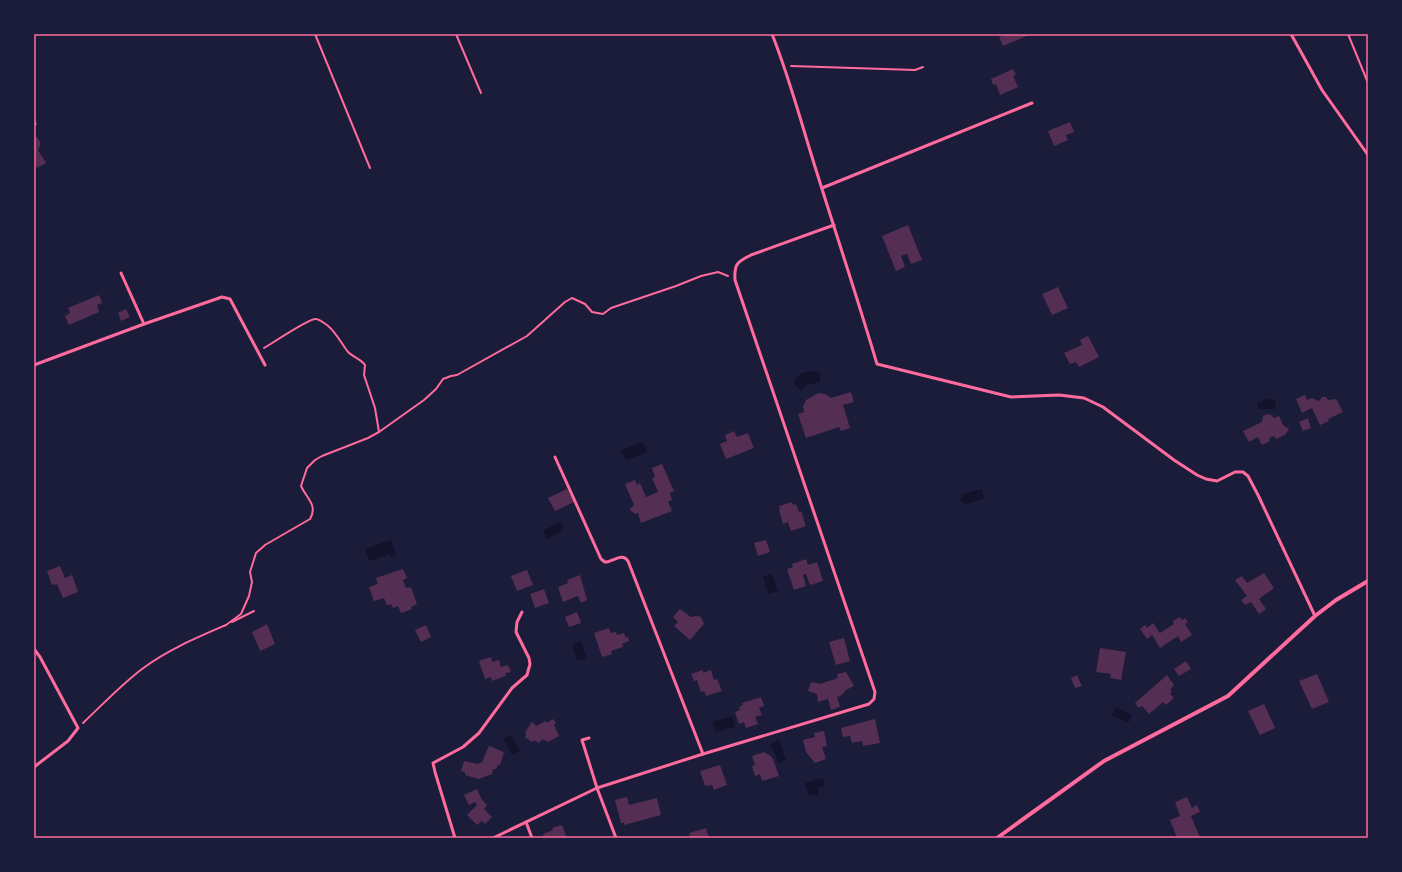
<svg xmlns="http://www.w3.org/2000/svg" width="1402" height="872" viewBox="0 0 1402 872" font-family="'Varela Round',sans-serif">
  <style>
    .water { fill: #12122b }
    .building { fill: #542f53 }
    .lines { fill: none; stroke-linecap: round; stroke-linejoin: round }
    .path { stroke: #ff6b9d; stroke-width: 2 }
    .service { stroke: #ff6b9d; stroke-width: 3 }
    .minor { stroke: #ff6b9d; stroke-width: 4 }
    .neatline { fill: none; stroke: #ff6b9d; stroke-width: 1.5 }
  </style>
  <rect width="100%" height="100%" fill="#1b1b3a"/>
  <!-- water -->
  <g class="water">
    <polygon points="812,371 817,372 820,374 820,381 817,383 808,384 801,391 795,385 795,379 802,373"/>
    <polygon points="1269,398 1275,401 1276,404 1275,409 1258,409 1257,403"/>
    <polygon points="643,442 647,452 626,460 621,450"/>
    <polygon points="982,489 984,499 964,504 963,502 961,501 960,499 962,497 962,494"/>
    <polygon points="559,522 563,525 563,530 547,539 543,531"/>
    <polygon points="391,540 396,556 391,557 390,554 369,561 365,549"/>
    <polygon points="772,574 778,591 769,594 763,577"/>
    <polygon points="581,641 587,658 577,661 572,644"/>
    <polygon points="1116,707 1132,715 1128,723 1112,715"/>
    <polygon points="732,716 735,727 716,732 713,722"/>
    <polygon points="511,735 520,751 512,755 503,739"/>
    <polygon points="779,740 786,760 779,763 770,744"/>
    <polygon points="823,778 825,786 817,788 819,796 808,794 805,783"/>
  </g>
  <!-- building -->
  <g class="building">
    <polygon points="1008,34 1032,34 1003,46 999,37"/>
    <polygon points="1013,69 1016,75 1013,76 1018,87 1000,95 996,84 993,85 991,79"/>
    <polygon points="1070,122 1074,132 1066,135 1068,140 1054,146 1048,131"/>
    <polygon points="34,136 38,138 40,142 40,146 38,150 46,163 37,168 34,162"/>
    <polygon points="908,225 922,260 911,264 907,254 901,256 905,267 896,271 882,236"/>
    <polygon points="1058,287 1068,308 1052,315 1042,294"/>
    <polygon points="99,295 102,303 97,305 99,312 69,325 65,316 70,313 68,308"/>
    <polygon points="126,309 130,317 121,321 118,313"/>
    <polygon points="1088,336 1099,357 1079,367 1076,362 1070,364 1064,353 1082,345 1080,340"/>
    <polygon points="851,392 854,402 843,405 850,428 841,431 839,427 806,438 798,414 804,412 803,406 806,400 819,393 825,394 831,398"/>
    <polygon points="1305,395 1307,400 1312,398 1319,401 1322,397 1326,397 1328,400 1336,399 1343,412 1328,419 1329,421 1320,425 1312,408 1302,413 1296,399"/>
    <polygon points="1267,414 1271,415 1274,418 1279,416 1283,425 1289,429 1285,435 1276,439 1274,436 1269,438 1270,441 1262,445 1258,437 1249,442 1243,431 1262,422 1263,416"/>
    <polygon points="1308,418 1311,428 1303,431 1299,422"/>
    <polygon points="734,431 737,437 748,433 754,448 726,459 720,444 727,441 725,435"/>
    <polygon points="662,464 674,491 670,493 672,500 668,502 672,511 641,523 638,513 635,514 631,511 630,509 634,505 625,484 635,480 637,485 640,483 646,497 658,492 652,478 655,477 652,468"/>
    <polygon points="567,489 574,502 555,511 548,498"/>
    <polygon points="792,502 793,505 796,504 799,512 801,511 806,526 791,531 788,522 783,524 779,510 780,509 779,506"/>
    <polygon points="766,540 770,552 758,556 754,543"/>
    <polygon points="806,559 808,565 817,562 823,581 810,585 806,574 803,575 806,586 794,590 787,569 793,567 792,564"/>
    <polygon points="60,566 65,578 72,575 78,592 63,598 57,584 52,585 47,571"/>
    <polygon points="403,569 407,578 403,580 406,588 411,587 417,604 411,607 412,609 401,613 398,606 393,608 391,604 387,605 384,598 374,601 369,587 378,584 376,578"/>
    <polygon points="527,570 533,585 517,591 511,576"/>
    <polygon points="1264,573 1274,588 1259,599 1266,609 1259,614 1251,602 1245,605 1241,600 1247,596 1235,580 1242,576 1247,583"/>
    <polygon points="580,575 587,600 581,603 578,596 563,602 558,587 568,583 567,580"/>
    <polygon points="544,589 549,603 535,608 530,594"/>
    <polygon points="680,609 691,617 697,616 701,617 704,624 690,640 674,626 678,622 673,617"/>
    <polygon points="577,612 581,623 569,627 565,617"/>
    <polygon points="1180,617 1182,620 1185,618 1188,622 1185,624 1192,635 1181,642 1178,636 1160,648 1152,635 1147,639 1140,629 1145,625 1147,628 1153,623 1160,633 1174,624 1173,621"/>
    <polygon points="267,624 275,644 260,651 252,632"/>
    <polygon points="426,625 431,637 421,642 415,630"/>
    <polygon points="609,628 611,633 616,632 617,635 624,633 626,638 628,637 629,641 622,644 623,647 611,651 612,654 602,657 594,633"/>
    <polygon points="844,638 850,661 836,665 829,642"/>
    <polygon points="1100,648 1126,652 1121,680 1110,678 1111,674 1096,672"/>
    <polygon points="491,657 492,662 499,660 501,667 508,665 511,672 505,673 506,676 492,681 491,677 485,679 479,661"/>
    <polygon points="1186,661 1191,669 1179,676 1174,669"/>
    <polygon points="703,670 703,673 711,670 714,680 717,679 722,691 706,696 704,691 701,692 697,680 694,681 691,674"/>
    <polygon points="846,672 854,686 846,690 840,697 837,696 840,707 831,710 828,699 818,702 817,694 808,691 811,682 820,684 838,678 837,674"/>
    <polygon points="1317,674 1329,702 1312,709 1299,681"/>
    <polygon points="1077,675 1082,686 1075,688 1071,678"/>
    <polygon points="1167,675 1174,685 1170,690 1172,691 1170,693 1174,698 1166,705 1163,702 1149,714 1142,706 1139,708 1135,703"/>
    <polygon points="761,697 764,706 759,708 762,715 755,717 758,724 746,728 744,722 739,724 735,712 740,710 739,707 743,705 742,703"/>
    <polygon points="1264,704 1275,728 1260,735 1248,711"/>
    <polygon points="553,719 556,723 554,725 559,736 548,742 542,739 539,743 534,740 532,742 525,737 526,734 525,732 532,722 536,726 546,721 547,723"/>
    <polygon points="875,719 880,743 863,746 862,741 852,743 850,736 843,737 841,728"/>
    <polygon points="824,731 827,746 822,747 826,759 815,763 806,752 803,740 815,737 814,733"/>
    <polygon points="489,746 504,752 500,765 498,765 496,769 493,769 492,774 479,779 465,775 465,772 461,771 464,761 478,764 482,762"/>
    <polygon points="764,752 771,756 773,759 779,776 762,781 760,774 755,776 752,766 755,765 752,756"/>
    <polygon points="720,765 727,785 714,790 712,785 705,786 700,771"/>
    <polygon points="477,789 482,800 487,805 484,809 492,817 485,824 482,821 477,825 467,815 477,805 475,802 469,805 464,795"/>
    <polygon points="627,797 629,805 657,798 661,815 624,825 624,823 621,823 615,800"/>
    <polygon points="1187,797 1192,808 1197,805 1200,812 1191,816 1200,838 1177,838 1170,820 1180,816 1175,802"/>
    <polygon points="562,825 567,838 544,838 543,834 553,830 552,828"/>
    <polygon points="706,828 709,838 684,838 690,836 689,833"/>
  </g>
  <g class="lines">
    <!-- path -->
    <g class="path">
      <polyline points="315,34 370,168"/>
      <polyline points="456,34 481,93"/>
      <polyline points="1348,34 1368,83"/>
      <polyline points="791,66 915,70 923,67"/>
      <path d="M264 348C273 343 309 318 316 319 319 319 324 323 327 325 336 332 341 343 348 352 353 357 361 359 365 365L364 375 375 408 379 432"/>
      <polyline points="232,622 254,611"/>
      <path d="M226 625 241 614 249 596 252 582 250 572 256 553 265 545 310 519C318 505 307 499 301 486L307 468 315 460 322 456 368 438 379 432 424 400 436 389 443 379 451 376 457 375 527 336 565 302 572 298 585 304 592 312 603 314 611 308 676 286 701 276 718 272 728 276"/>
      <path d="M83 723C102 705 121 685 142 669 167 650 198 637 226 625"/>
    </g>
    <!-- service -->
    <g class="service">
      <path d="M772 34C790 79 802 126 817 173 837 237 858 300 877 364L1011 397 1059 395 1084 398 1103 407 1174 460 1197 475 1206 479 1217 481 1235 472H1243L1248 476 1258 495 1315 616"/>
      <polyline points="1291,34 1322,90 1368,155"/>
      <polyline points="34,120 35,124"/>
      <polyline points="822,188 1032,103"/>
      <polyline points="144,324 222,297 230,299 265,365"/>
      <polyline points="34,365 144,324 121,273"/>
      <path d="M555 457 601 559 605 562C613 562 622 552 628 561L703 754"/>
      <polyline points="34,649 40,657 78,728 68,741 34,767"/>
      <polyline points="589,738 582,740 597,788 616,838"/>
      <polyline points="526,822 532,838"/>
      <polyline points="34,837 34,838"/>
      <polyline points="455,838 435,772 433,763 463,747 479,733 512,688 527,675 530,664 529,658 516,632 517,622 522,612"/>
      <path d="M493 838 597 788 703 754 869 704 874 699 875 692 735 280C734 264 737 262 751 255L834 225"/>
    </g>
    <!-- minor -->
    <polyline class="minor" points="997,838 1104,761 1228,696 1315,616 1336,600 1368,581"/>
  </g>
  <!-- border -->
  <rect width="1402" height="872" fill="none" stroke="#1b1b3a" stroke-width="70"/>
  <rect x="35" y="35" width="1332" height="802" class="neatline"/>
</svg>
